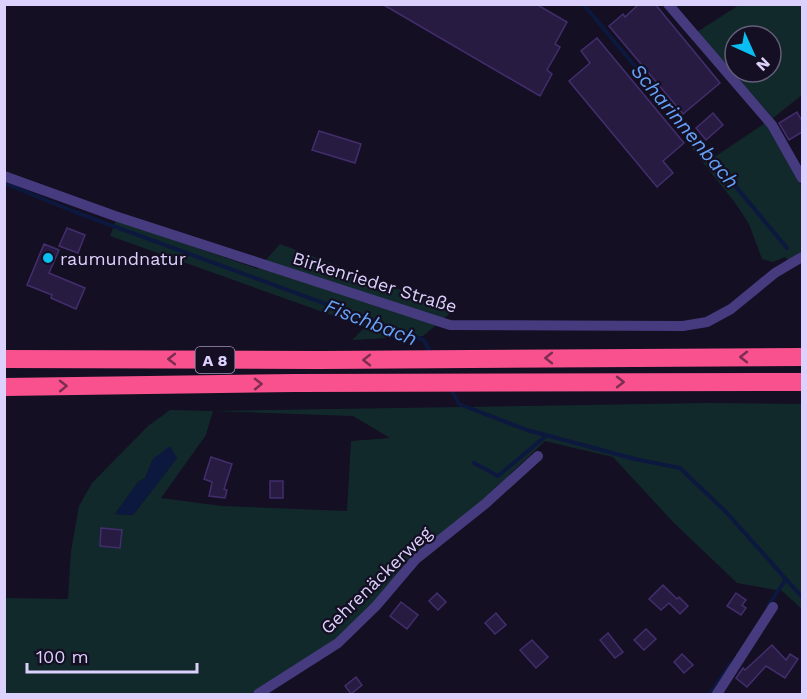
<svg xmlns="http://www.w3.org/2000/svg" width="807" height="699" viewBox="0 0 807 699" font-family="'Work Sans',sans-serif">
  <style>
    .green { fill: #12292c; fill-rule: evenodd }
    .water { fill: #0c183e }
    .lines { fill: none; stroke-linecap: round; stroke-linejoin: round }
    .stream { stroke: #0c183e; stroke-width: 4 }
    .building { fill: #281b42; stroke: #422e6d; stroke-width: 1.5 }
    .minor { stroke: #463b7f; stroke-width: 10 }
    .motorway { stroke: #f8518d; stroke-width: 18 }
    .oneway { stroke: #7b2d52 }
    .poi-dot { fill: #0abef1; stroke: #140f22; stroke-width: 2 }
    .labels { text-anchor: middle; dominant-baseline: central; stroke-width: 4.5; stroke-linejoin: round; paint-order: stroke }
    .shield { fill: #140f22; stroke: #a097bb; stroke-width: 1.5 }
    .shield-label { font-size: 16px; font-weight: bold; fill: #dcd1fd }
    .poi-label { font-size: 18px; fill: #dcd1fd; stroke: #140f22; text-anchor: start }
    .street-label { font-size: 18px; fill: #dcd1fd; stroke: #140f22 }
    .water-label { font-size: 20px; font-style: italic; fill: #64a2f9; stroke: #140f22 }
  </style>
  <rect width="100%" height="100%" fill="#140f22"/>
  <!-- green -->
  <g class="green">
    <path d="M739 5H802V95L773 118 697 32ZM735 36H771V72H735Z"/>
    <polygon points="765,123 802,187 802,251 788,260 785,257 773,262 762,259 749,224 736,204 690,146 692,142 707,162"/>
    <polygon points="116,220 258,269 280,244 454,310 423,336 352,340 365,327 110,236"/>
    <path d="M706 403 802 404V609L782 591 737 583 674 523 613 457 545 441 335 640 250 694H5V598L68 599 71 551 79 506 92 483 148 426 170 410 212 411ZM213 411 353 416 390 438 351 441 347 511 222 506 161 498 206 435ZM177 458 133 515 115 514 138 482 145 478 153 459Z"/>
  </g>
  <!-- water -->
  <polygon class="water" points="170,446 177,458 133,515 115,514 138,482 145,478 153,459"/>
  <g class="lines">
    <!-- stream -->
    <g class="stream">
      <polyline points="583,4 787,248"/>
      <polyline points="4,183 75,212 424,340 431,354"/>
      <polyline points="451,389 459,404 527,430 635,459 680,468 727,513 802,597"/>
      <polyline points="474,463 498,476 547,435"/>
      <polyline points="768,606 786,579"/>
      <polyline points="710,694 731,663"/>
    </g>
  </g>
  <!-- building -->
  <g class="building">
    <polygon points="382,4 536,4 567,22 555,44 560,47 547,70 552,74 540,96"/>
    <polygon points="639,4 655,4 720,83 683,114 609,26 623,14 625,17"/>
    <polygon points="597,38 684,143 663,161 673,173 657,187 569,81 590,63 581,51"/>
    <polygon points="797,112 802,121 802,132 789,140 779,123"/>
    <polygon points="713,113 723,125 706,140 696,128"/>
    <polygon points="319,131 361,144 355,163 312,150"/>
    <polygon points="67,228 85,235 78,253 59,246"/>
    <polygon points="44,244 59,250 49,273 85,288 76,309 51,298 52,295 27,285"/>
    <polygon points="211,457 232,464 224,489 227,490 225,498 209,496 212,482 204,479"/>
    <rect x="270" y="481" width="13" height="17"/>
    <polygon points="101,528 122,530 120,548 100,546"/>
    <polygon points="663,585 677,599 679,597 688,606 680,614 669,603 661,610 649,599"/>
    <polygon points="437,593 446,602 438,610 429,601"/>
    <polygon points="736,593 746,600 742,605 746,608 741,615 727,606"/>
    <polygon points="401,602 418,615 407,629 390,616"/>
    <polygon points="496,613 506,625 495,634 485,623"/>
    <polygon points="646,629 656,639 644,650 634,640"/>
    <polygon points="608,633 623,652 615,658 600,640"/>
    <polygon points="532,640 548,657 536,668 520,650"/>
    <polygon points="772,645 786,660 790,654 798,659 785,678 766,666 747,687 736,678 743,668 745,670"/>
    <polygon points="682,654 693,665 684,673 674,662"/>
    <polygon points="356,677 362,685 351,694 345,686"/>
  </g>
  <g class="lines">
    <!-- minor -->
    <g class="minor">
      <polyline points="668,4 772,125 802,178"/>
      <polyline points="4,176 115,216 450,325 683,326 707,322 731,309 775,273 802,257"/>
      <polyline points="258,694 338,643 376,606 416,559 485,504 538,456"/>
      <polyline points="717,694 773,607"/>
    </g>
    <!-- motorway -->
    <g class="motorway">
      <polyline points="4,359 320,360 802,357"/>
      <polyline points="4,387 295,383 802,382"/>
    </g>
  </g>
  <!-- one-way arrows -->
  <defs><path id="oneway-chevron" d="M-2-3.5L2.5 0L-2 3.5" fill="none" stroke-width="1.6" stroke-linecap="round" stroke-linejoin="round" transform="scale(1.5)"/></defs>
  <g class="oneway">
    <use href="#oneway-chevron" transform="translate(744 357) rotate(180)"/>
    <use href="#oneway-chevron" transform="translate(549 358) rotate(180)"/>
    <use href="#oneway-chevron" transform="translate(172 359) rotate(-180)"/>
    <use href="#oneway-chevron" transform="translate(367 360) rotate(180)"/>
    <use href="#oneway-chevron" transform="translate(620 382)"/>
    <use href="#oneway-chevron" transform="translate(258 384) rotate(-1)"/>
    <use href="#oneway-chevron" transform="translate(63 386) rotate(-1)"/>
  </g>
  <!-- markers -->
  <circle class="poi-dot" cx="48" cy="258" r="6"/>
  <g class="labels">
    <!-- shield labels -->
    <rect class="shield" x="195.5" y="347" width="39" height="26" rx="4.5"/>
    <g class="shield-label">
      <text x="215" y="360">A 8</text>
    </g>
    <!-- poi labels -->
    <g class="poi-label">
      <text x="60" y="258">raumundnatur</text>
    </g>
    <!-- street labels -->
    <g class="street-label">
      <text transform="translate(375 282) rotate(17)">Birkenrieder Straße</text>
      <text transform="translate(376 580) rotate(-44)">Gehrenäckerweg</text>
    </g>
    <!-- water labels -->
    <g class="water-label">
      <text transform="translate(685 126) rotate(50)">Scharinnenbach</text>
      <text transform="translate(371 322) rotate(21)">Fischbach</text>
    </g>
  </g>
  <!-- border -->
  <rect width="807" height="699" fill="none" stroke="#dcd1fd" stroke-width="12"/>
  <!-- north arrow -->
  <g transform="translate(753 54) rotate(135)"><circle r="28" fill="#140f22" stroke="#645d7a" stroke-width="1.5"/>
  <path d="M0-4.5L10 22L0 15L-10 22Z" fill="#0abef1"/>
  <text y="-9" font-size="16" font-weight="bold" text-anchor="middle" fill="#dcd1fd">N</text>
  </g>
  <!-- scale -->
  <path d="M27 663v9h170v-9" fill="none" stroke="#dcd1fd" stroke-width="3"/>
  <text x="36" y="663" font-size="18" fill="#dcd1fd" stroke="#140f22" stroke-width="4.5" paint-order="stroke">100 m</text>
</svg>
